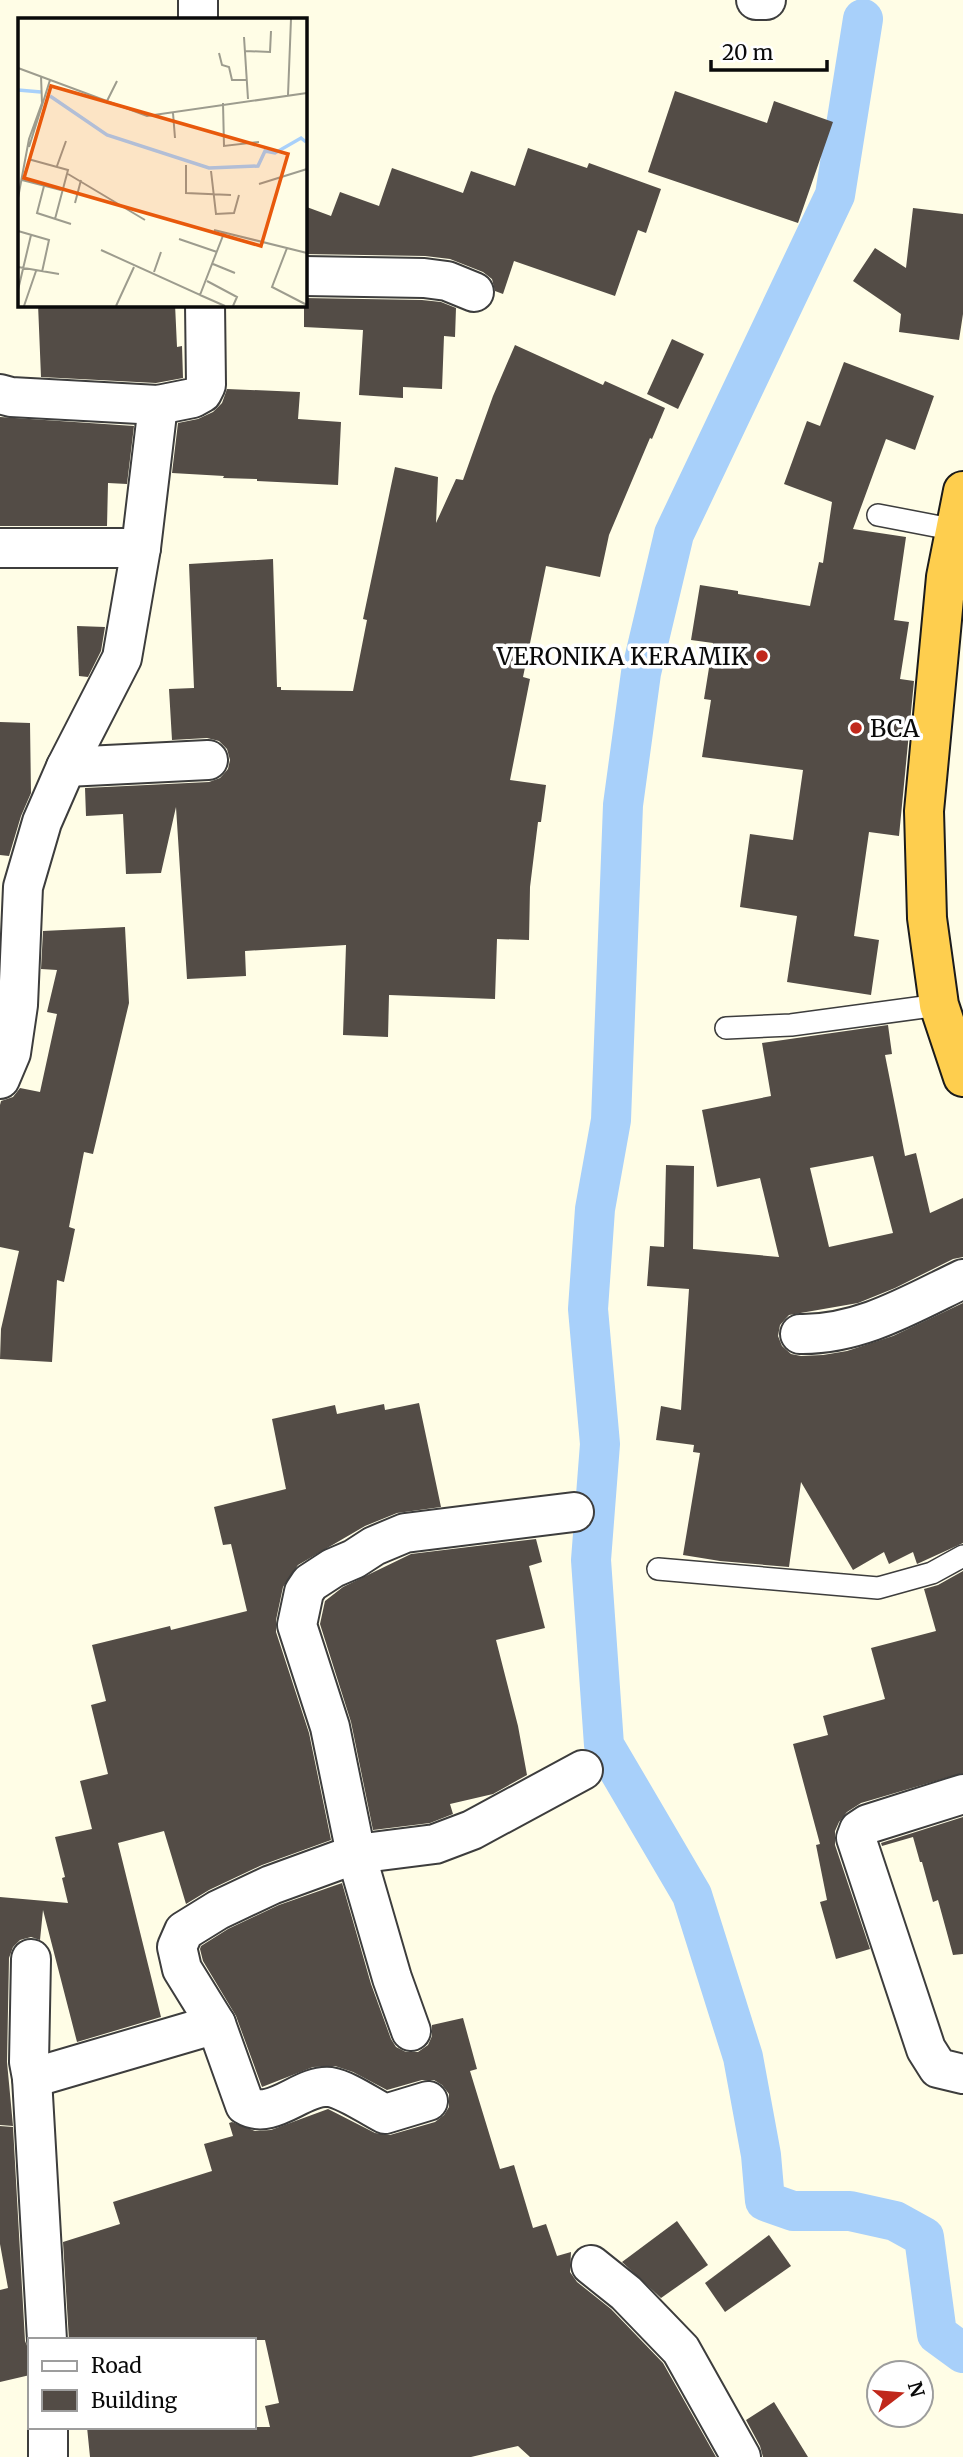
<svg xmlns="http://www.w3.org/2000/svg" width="963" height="2457" viewBox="0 0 963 2457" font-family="Merriweather,serif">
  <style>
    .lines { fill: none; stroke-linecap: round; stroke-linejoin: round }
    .canal { stroke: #a8d0fa; stroke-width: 40 }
    .building { fill: #534c46; fill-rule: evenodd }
    .service-casing { stroke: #3d3d3d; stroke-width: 24 }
    .minor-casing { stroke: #3d3d3d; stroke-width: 42 }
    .tertiary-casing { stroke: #3d3d3d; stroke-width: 42 }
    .trunk-casing { stroke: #1b1b1b; stroke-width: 42 }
    .service { stroke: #fff; stroke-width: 21 }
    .minor { stroke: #fff; stroke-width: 38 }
    .tertiary { stroke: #fff; stroke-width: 38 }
    .trunk { stroke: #fece4e; stroke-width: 38 }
    .poi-dot { fill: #c0281b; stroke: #fff; stroke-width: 2.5 }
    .labels { text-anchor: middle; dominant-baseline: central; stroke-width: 7; stroke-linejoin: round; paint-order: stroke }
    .poi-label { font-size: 24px; fill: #0a0a0a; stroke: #fff; text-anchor: end }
    .inset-river { fill: none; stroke: #a8d0fa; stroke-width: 3.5 }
    .inset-road { fill: none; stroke: #9d9c8e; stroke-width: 2 }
    .view { fill: #e8590c; fill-opacity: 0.15; stroke: #e8590c; stroke-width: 3.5 }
    .inset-edge { fill: none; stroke: #0a0a0a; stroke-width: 3.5 }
  </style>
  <rect width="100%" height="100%" fill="#fffde6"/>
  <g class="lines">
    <!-- canal -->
    <polyline class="canal" points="863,19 835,195 674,534 641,673 623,805 611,1120 595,1209 588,1309 600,1444 591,1560 604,1745 692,1895 743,2057 761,2155 765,2201 793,2211 850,2211 895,2221 924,2237 937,2334 963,2353"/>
  </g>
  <!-- building -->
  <g class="building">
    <polygon points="675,91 767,123 774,101 833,122 798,223 648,172"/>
    <polygon points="528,148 587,168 589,163 661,189 646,233 638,230 615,296 514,261 503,294 495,291 492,279 483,272 450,259 425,256 304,254 304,206 331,216 340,192 379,206 392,168 463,193 471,171 515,186"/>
    <polygon points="913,208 963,214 963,314 959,340 899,332 901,314 853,281 875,248 906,268"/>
    <polygon points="304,298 422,300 441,302 456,308 455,337 444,336 442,389 403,387 403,398 359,395 363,330 304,327"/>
    <polygon points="38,304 175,304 177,347 182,346 183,378 156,383 41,377"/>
    <polygon points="672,339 704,354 678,409 647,394"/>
    <polygon points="515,345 603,385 605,381 665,408 652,439 650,438 609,535 600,577 546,566 523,677 530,679 510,780 546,785 541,822 538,822 530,887 529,940 497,939 495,999 389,995 388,1037 343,1035 346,945 245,951 246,976 187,979 176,807 161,873 126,874 123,814 86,816 85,788 209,782 220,778 228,769 230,760 227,749 219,741 207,738 172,740 169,689 194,688 189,564 273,559 277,687 281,687 281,690 353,691 367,620 363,619 395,467 438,477 436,523 456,479 463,480 493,396"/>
    <polygon points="844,362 934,396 915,450 886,439 853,529 906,537 894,620 909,622 900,679 914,681 899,836 869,832 854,936 879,940 871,995 787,982 797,916 740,907 750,834 793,840 803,770 702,757 711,700 704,699 713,643 691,640 700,585 738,591 738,594 810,606 819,562 823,563 832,502 784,484 807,421 820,426"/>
    <polygon points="227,389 300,392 298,419 341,422 338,485 257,481 257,479 223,478 224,476 172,473 178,423 198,419 213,412 222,403"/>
    <polygon points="0,417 134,426 127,484 108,483 107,526 0,526"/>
    <polygon points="77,626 105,627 101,651 88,677 79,676"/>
    <polygon points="0,722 30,723 31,793 21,816 9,856 0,855"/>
    <polygon points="125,927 129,1003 93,1154 84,1152 69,1227 75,1229 64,1282 57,1280 52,1362 0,1359 1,1329 19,1251 0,1247 0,1105 1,1101 13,1097 20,1088 40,1092 57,1014 47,1012 57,970 41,969 43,931"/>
    <path d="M888 1025 892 1054 885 1055 905 1156 916 1153 930 1213 963 1198V1257L953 1259 895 1288 858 1303 789 1315 780 1325 778 1336 782 1346 791 1354 801 1356 823 1355 847 1351 893 1336 963 1303V1543L917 1564 913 1552 889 1564 884 1552 853 1570 801 1482 789 1567 720 1561 683 1555 700 1453 693 1452 694 1445 656 1440 661 1406 681 1410 689 1289 647 1286 650 1246 664 1247 666 1165 694 1166 693 1249 779 1257 760 1178 717 1187 702 1110 771 1096 762 1043ZM873 1156 893 1233 829 1247 810 1168Z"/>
    <polygon points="419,1403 441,1507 397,1513 365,1526 298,1565 283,1587 276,1620 276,1632 309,1733 331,1840 262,1865 209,1890 186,1904 164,1831 118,1843 161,2017 77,2042 43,1910 40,1940 31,1937 20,1940 13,1947 9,1958 7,2062 13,2126 0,2125 0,1897 68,1903 62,1878 65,1877 55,1837 92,1829 80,1781 108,1774 91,1705 106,1701 92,1645 170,1626 171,1630 247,1611 231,1544 223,1545 214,1507 286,1489 272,1419 335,1405 337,1414 384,1404 385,1410"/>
    <polygon points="536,1539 542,1562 529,1566 545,1628 496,1640 518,1726 527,1775 493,1794 450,1804 453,1814 430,1823 373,1830 351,1722 320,1624 325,1601 343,1587 411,1554"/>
    <polygon points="963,1571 963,1773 861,1803 847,1812 839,1822 835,1831 835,1845 870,1949 836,1959 820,1902 827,1900 816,1845 820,1844 793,1744 828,1735 823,1716 885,1699 871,1648 936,1631 924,1589 938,1585"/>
    <polygon points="963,1817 963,1954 953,1955 938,1900 933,1902 922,1862 920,1862 913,1837 882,1846 881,1843"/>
    <polygon points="342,1883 371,1984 391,2039 396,2047 406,2052 418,2052 428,2045 432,2036 432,2025 463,2018 477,2069 470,2071 500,2169 514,2165 533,2228 546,2224 557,2256 571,2252 570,2272 577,2282 611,2309 663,2363 716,2457 530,2457 518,2446 471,2457 90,2457 87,2427 270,2427 265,2406 279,2403 265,2340 69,2340 63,2242 120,2224 113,2202 212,2171 204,2144 233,2136 229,2123 232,2122 255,2131 271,2130 328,2109 375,2133 390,2135 435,2122 444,2115 449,2107 449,2094 442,2085 434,2080 422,2080 387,2090 353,2072 335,2066 313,2067 262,2087 236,2016 203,1961 200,1949 201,1946 228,1929 279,1905"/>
    <polygon points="0,2126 13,2127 25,2341 30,2353 30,2375 0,2382 0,2290 8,2288 0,2244"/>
    <polygon points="677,2221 708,2265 661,2298 622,2262"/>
    <polygon points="769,2235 791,2266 725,2312 705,2283"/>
    <polygon points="774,2402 808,2457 763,2457 760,2446 746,2420"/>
  </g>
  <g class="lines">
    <defs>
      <g id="service">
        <polyline points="878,515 956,530"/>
        <polyline points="726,1028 791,1025 939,1005"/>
        <polyline points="658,1569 878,1588 932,1573 963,1556"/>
      </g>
      <g id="minor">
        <polyline points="198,0 198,19"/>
        <polyline points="304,276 424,278 447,281 474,292"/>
        <polyline points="0,394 11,397 158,405 193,398 202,393 206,385 205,304"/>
        <polyline points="0,548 141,548"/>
        <polyline points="66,767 208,760"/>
        <polyline points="0,1079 11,1053 18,1005 23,887 42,822 66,767 122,658 141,548 158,405"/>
        <path d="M800 1334C860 1335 911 1304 963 1279"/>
        <polyline points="963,1794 868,1824 859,1830 856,1838 926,2049 938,2068 963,2074"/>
        <polyline points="31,1959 29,2062 32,2078 47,2340"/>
        <polyline points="411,2031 392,1978 356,1854 330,1727 297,1625 304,1592 310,1583 333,1568 354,1559 374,1546 405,1533 574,1512"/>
        <polyline points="32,2078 216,2024"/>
        <path d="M428 2101 385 2114C369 2106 347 2090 330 2087 302 2084 272 2122 245 2105L216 2024 182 1969 177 1947 184 1931 218 1910 271 1885 356 1854 435 1844 472 1830 583 1770"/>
        <polyline points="591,2265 626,2293 681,2350 741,2457"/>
        <polyline points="48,2427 48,2457"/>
      </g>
      <polyline id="tertiary" points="756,0 766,0"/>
      <polyline id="trunk" points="963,491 946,577 924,811 927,918 939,1005 963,1077"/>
    </defs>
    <!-- service casing -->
    <use href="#service" class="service-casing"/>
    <!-- minor casing -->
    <use href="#minor" class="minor-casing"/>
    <!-- tertiary casing -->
    <use href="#tertiary" class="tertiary-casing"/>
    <!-- trunk casing -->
    <use href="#trunk" class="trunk-casing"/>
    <!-- service -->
    <use href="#service" class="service"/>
    <!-- minor -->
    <use href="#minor" class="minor"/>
    <!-- tertiary -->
    <use href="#tertiary" class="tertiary"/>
    <!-- trunk -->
    <use href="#trunk" class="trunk"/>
  </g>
  <!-- markers -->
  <g class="poi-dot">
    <circle cx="762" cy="656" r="7"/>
    <circle cx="856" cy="728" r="7"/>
  </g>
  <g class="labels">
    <!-- poi labels -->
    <g class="poi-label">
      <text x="748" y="656">VERONIKA KERAMIK</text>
      <text x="870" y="728" text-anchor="start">BCA</text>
    </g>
  </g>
  <!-- overview -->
  <g transform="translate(18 18)">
    <rect width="289" height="289" fill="#fffde6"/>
    <path class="inset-river" d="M0 72 23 74M32 78 89 117 191 150 240 148 247 133 257 135 283 120 288 124"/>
    <path class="inset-road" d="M226 19 230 81M227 33 252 34 253 13M201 35 204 47 211 49 214 62H229M0 50 129 98 289 75M270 77 273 1M88 85 99 63M205 85 206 128 241 124M155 95 157 120M11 129 32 62M10 141 50 152 37 201M168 147V175L213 177M39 148 48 123M193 153 198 196 216 195 221 177M50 156 127 202M4 162 43 172M241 166 289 151M26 168 19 195 53 206M0 180 11 121 24 85 23 58M57 185 63 162M196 212 289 235M0 213 31 222 24 254M161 221 199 234M269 230 254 269 289 287M83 232 182 277 206 215M195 246 217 255M0 249 41 256M136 254 143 234M189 263 219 279 215 288M0 272 13 217M182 277 207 288M6 288 18 253M98 288 116 249"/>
    <path class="view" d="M33 68 270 136 243 228 6 160Z"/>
    <rect width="289" height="289" class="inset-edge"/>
  </g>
  <!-- legend -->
  <rect x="28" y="2338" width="228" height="91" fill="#ffffff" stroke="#9d9d9d" stroke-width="2"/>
  <rect x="42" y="2361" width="35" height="10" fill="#ffffff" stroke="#9d9d9d" stroke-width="2"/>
  <text x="91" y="2373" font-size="21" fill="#0a0a0a">Road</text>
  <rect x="42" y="2390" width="35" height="21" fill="#534c46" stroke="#9d9d9d" stroke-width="2"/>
  <text x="91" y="2408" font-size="21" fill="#0a0a0a">Building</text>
  <!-- north arrow -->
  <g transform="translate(900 2394) rotate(74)"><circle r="33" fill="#ffffff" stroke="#9d9d9d" stroke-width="2"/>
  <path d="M0-5L12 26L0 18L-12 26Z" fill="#c0281b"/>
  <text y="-10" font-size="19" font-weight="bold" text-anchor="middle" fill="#0a0a0a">N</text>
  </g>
  <!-- scale -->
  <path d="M711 60v10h116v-10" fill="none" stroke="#0a0a0a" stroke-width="3.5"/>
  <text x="722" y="60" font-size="21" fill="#0a0a0a" stroke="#ffffff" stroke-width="5" paint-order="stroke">20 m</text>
</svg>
